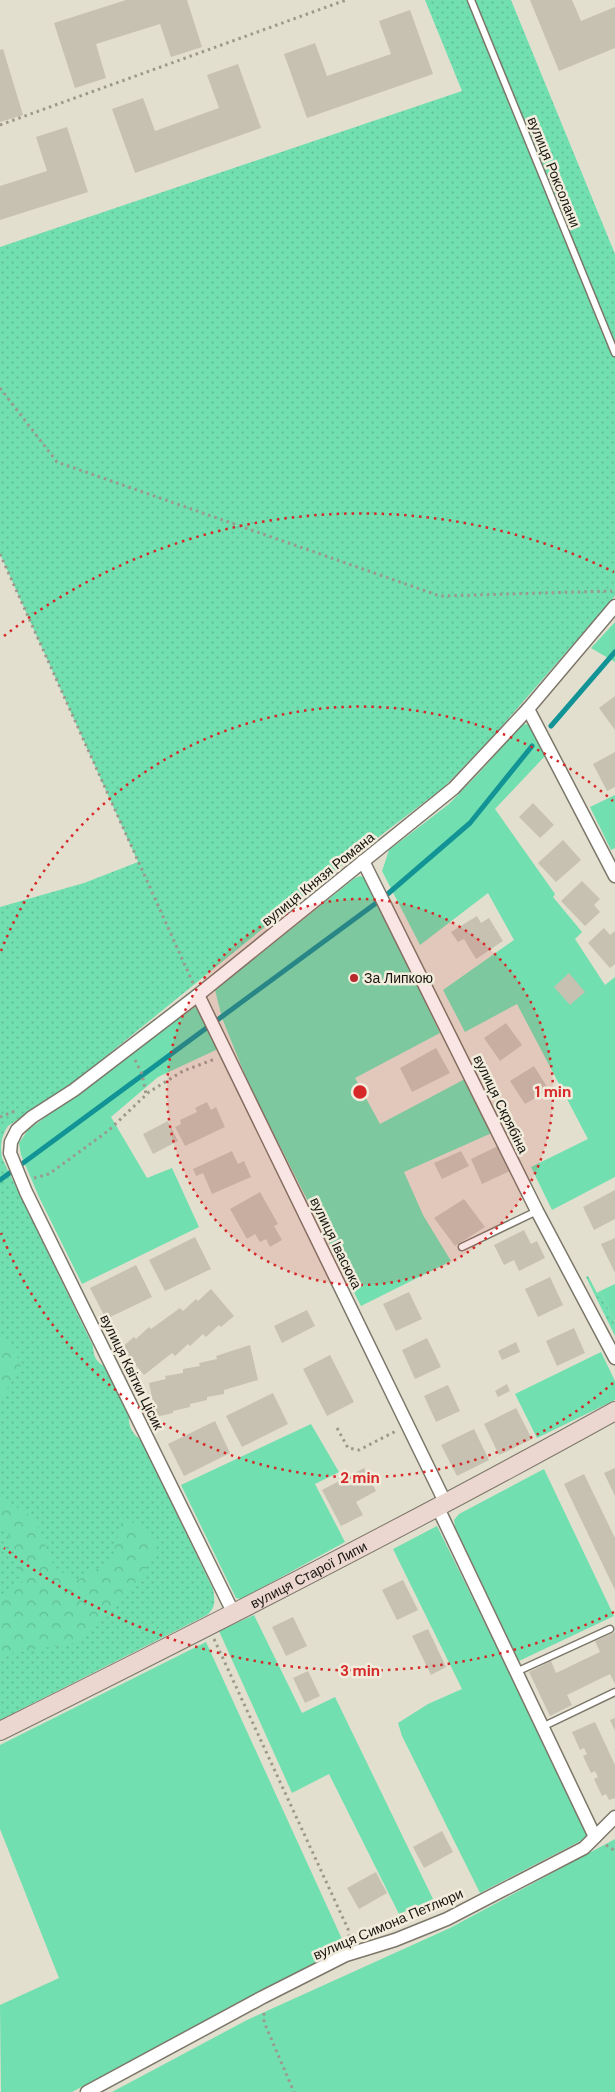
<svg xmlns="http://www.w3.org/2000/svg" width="615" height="2092" viewBox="0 0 615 2092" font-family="'DM Sans',sans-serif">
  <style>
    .grass { fill: url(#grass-dots) }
    .forest { fill: url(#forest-crowns) }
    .green { fill: #71dfaf }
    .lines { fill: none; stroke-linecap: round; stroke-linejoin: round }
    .stream { stroke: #129395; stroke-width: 5 }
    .building { fill: #c6c1b1 }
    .lane-casing { stroke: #7c7769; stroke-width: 9 }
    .street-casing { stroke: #7c7769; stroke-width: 15 }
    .secondary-casing { stroke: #7c7769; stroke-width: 20 }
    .path { stroke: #9c998c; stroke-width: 3; stroke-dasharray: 2.5 4; stroke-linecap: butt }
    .lane { stroke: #fff; stroke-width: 6 }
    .street { stroke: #fff; stroke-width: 12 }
    .secondary { stroke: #ecd6d0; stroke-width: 18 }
    .ring { fill: none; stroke: #d62828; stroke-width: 2.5; stroke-dasharray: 2.5 5 }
    .poi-dot { fill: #b8282d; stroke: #f1ecdc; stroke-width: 2 }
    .labels { text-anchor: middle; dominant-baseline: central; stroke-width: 5; stroke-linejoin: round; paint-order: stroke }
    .street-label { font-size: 14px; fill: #171510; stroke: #f1ecdc }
    .poi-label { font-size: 14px; fill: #171510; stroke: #f1ecdc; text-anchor: start }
    .centre { fill: #d62828; stroke: #f1ecdc; stroke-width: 2.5 }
    .ring-label { font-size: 15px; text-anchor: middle; font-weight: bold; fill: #d62828; stroke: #f1ecdc; stroke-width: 5; stroke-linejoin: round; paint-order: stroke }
  </style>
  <defs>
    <pattern id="grass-dots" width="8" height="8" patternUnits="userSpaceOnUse" patternTransform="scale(1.25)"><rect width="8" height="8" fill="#71dfaf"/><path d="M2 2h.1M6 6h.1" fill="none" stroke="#61be96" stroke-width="1.8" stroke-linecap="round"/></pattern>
    <pattern id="forest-crowns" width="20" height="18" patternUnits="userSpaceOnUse" patternTransform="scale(1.25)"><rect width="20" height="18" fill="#71dfaf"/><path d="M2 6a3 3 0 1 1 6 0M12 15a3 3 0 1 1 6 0" fill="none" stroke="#61be96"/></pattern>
  </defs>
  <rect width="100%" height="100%" fill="#e3dfcf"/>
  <!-- grass -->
  <g class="grass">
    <path d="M425 0H511L615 254V596L495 734 444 787 325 878 78 1079 8 1126C1 1137 0 1145 2 1158L93 1346C93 1355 96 1362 104 1366L129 1417C128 1426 133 1435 141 1440L213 1589C215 1599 216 1608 207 1615L0 1720V907L84 883 138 862 0 554V247L462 91Z"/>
    <polygon points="588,1276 597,1293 600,1291 615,1322 615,1336 586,1277"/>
  </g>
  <!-- forest -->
  <g class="forest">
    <polygon points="0,1336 22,1363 0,1401"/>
    <polygon points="0,1497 34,1518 55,1569 78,1580 112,1560 123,1515 159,1543 138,1583 74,1643 0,1655 0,1597 2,1594 23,1582 7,1530 0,1529"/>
  </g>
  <!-- green -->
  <g class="green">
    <polygon points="615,622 615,662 591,648"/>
    <polygon points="527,724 531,728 545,756 495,809 555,894 553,897 582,932 575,939 605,985 615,977 615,1177 552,1210 531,1167 588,1139 517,1004 465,1032 443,990 514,940 488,893 420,945 382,871 389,850 449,804 479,773 521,725"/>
    <polygon points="615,795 615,848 611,850 590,807"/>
    <polygon points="360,876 366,878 440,1033 355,1078 380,1124 465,1079 494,1132 404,1172 423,1215 451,1261 361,1306 249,1085 222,1018 215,990 355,878"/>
    <polygon points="196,1006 218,1049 158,1077 111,1117 147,1178 172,1168 199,1227 82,1284 39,1197 21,1155 19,1143 28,1130"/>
    <polygon points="615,1284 615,1322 600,1291"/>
    <polygon points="601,1352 615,1381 615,1400 537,1438 515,1394"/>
    <polygon points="311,1424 339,1472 315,1484 345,1542 241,1599 236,1598 181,1485"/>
    <polygon points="544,1469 614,1616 519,1661 455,1527 454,1520 459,1514"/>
    <polygon points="437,1526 590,1836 480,1893 402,1736 398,1723 428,1704 462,1689 393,1549"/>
    <polygon points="254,1615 302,1713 335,1697 433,1899 399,1914 329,1774 292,1793 219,1631"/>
    <polygon points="206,1642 342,1939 337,1951 72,2092 1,2092 0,2005 59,1978 0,1829 0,1745"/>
    <polygon points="615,1839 615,2092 112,2092 247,2020 450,1928"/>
  </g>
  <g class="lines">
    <!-- stream -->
    <g class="stream">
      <polyline points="551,726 615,652"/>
      <polyline points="0,1180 383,898 470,823 532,746"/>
    </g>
  </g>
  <!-- building -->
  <g class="building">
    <polygon points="126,0 187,0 202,47 171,57 160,24 96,44 106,78 75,88 54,23"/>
    <polygon points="530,0 572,0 581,21 615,7 615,48 559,71"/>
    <polygon points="410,10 433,74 307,118 284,54 315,43 327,76 391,54 379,21"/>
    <polygon points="3,49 23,115 0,122 0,50"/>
    <polygon points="238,64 261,128 135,173 112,109 143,98 155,131 219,108 207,75"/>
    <polygon points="67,127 88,192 0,220 0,186 47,171 36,137"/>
    <polygon points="615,696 615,730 599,708"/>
    <polygon points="615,752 615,787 607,791 593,764"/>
    <polygon points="533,803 554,825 540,838 519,817"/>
    <polygon points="563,840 581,860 556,882 538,863"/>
    <polygon points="582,881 600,899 594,905 600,912 585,926 561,901"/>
    <polygon points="477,916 481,923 489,918 503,941 476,959 464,939 458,942 451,932"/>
    <polygon points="604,928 610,935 615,931 615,964 610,968 588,943"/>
    <polygon points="569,973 585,992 570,1005 554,987"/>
    <polygon points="506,1023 522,1045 500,1061 484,1038"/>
    <polygon points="436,1048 450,1073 412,1092 400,1068"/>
    <polygon points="534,1066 549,1090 525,1104 510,1081"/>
    <polygon points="207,1102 211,1110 216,1107 225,1127 185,1146 175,1127 181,1124 180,1120 197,1112 195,1108"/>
    <polygon points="168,1121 178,1141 153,1154 143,1134"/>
    <polygon points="498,1146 510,1171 482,1184 471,1159"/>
    <polygon points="232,1151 238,1164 244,1161 251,1177 212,1194 203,1173 196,1176 193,1169"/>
    <polygon points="461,1151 469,1166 442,1179 434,1163"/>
    <polygon points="615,1190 615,1219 594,1230 583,1207"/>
    <polygon points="260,1192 278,1224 274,1226 282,1240 270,1247 266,1239 260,1242 255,1234 247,1239 230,1209"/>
    <polygon points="464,1199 485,1227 455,1246 434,1218"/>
    <polygon points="524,1230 531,1244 537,1241 545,1258 519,1271 514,1260 504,1265 494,1245"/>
    <polygon points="195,1237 211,1269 165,1291 149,1260"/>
    <polygon points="615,1238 615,1273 601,1244"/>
    <polygon points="136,1265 152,1297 106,1319 90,1288"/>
    <polygon points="550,1277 563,1305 538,1317 525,1289"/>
    <polygon points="211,1289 234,1316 221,1327 219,1325 206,1337 203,1334 190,1346 188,1344 175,1356 172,1353 144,1375 121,1348 134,1337 136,1339 149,1327 151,1329 180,1308 183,1311 196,1299 198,1301"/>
    <polygon points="409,1292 422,1319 396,1331 383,1304"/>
    <polygon points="307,1310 315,1326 282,1343 274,1326"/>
    <polygon points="574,1328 585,1353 557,1366 546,1341"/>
    <polygon points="427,1338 441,1367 415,1379 402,1350"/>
    <polygon points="516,1342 520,1352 502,1360 498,1351"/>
    <polygon points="250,1345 258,1380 224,1390 224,1394 207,1397 207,1400 190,1404 190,1407 173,1411 173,1413 156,1417 149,1383 166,1379 165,1376 183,1373 183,1369 200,1366 199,1363 217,1359 216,1356"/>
    <polygon points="330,1355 354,1402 327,1416 303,1369"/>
    <polygon points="507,1384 510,1391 498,1397 495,1391"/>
    <polygon points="448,1385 460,1411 436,1422 424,1396"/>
    <polygon points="273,1393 288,1424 242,1447 226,1416"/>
    <polygon points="516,1408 532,1439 499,1455 484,1424"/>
    <polygon points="215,1421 230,1453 184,1476 168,1444"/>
    <polygon points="474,1429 489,1460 457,1476 441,1445"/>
    <polygon points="364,1468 376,1491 356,1502 363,1515 341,1526 322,1490"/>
    <polygon points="615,1468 615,1496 604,1473"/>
    <polygon points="584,1474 615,1538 615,1590 564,1484"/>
    <polygon points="403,1580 418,1610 397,1620 382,1590"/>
    <polygon points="293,1617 307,1646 286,1656 272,1627"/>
    <polygon points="428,1629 446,1667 431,1675 412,1636"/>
    <polygon points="615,1632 615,1684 610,1674 567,1695 572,1705 550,1716 529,1672 551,1661 556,1673 600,1652 595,1641"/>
    <polygon points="308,1671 320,1696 305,1703 293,1678"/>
    <polygon points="615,1718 615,1731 610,1720"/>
    <polygon points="595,1722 615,1765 615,1798 609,1800 606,1794 602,1796 594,1779 598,1777 595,1771 591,1773 583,1756 587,1754 584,1748 580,1750 572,1732"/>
    <polygon points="442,1831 453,1852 424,1868 413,1847"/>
    <polygon points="376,1872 387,1893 359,1909 347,1888"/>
  </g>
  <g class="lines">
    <defs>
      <g id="lane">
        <polyline points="471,0 615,353"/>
        <polyline points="462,1247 537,1211"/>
        <polyline points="516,1672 610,1629"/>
        <polyline points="542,1727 615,1692"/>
      </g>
      <g id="street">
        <polyline points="528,709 615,876"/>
        <polyline points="363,861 537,1211 615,1358"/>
        <polyline points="198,995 446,1504"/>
        <polyline points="438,1508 595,1837"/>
        <polyline points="234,1614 26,1192 10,1153 11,1142 17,1130 32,1117 74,1090 198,995 454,788 528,709 615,606"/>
        <polyline points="87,2092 263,1997 346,1955 395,1940 447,1919 584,1848 615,1817"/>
      </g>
      <g id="secondary">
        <path id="s1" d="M0 1731C207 1628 413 1523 615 1411"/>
      </g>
    </defs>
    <!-- lane casing -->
    <use href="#lane" class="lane-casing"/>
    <!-- street casing -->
    <use href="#street" class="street-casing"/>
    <!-- secondary casing -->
    <use href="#secondary" class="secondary-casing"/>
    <!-- path -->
    <g class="path">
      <polyline points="0,125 346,0"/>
      <polyline points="0,388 57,462 440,596 612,591"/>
      <polyline points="0,554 193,983"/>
      <polyline points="135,1060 142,1074 146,1094"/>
      <polyline points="0,1117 17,1110"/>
      <polyline points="34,1178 49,1174 108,1131 149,1092 183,1071 215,1059"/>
      <polyline points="337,1428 348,1448 359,1450 396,1431"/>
      <polyline points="214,1639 348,1929 350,1941"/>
      <polyline points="606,1845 615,1851"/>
      <polyline points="264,2013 264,2022 294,2092"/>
    </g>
    <!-- lane -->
    <use href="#lane" class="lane"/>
    <!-- street -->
    <use href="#street" class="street"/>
    <!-- secondary -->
    <use href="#secondary" class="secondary"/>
  </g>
  <!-- distance rings -->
  <circle cx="360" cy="1092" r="193" fill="#d62828" fill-opacity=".12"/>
  <g class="ring">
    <circle cx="360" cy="1092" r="193"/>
    <path d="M613 1383A386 386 0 0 1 1 1233M1 951A386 386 0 0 1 613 801"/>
    <path d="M614 1612A579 579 0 0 1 4 1548M4 636A579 579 0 0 1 614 572"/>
  </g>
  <!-- markers -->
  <circle class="poi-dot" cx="354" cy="978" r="5"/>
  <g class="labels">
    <!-- street labels -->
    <g class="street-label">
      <text transform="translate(554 172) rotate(68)">вулиця Роксолани</text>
      <text transform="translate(318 879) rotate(-39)">вулиця Князя Романа</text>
      <text transform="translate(501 1104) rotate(64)">вулиця Скрябіна</text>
      <text transform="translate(336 1243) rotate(64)">вулиця Івасюка</text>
      <text transform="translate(132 1372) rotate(64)">вулиця Квітки Цісик</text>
      <text stroke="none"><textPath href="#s1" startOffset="346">вулиця Старої Липи</textPath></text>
      <text transform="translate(388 1924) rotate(-23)">вулиця Симона Петлюри</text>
    </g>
    <!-- poi labels -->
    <g class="poi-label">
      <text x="364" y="978">За Липкою</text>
    </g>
  </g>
  <circle cx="360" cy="1092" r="8" class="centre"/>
  <g class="ring-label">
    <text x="553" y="1097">1 min</text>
    <text x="360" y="1483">2 min</text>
    <text x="360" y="1676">3 min</text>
  </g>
</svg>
